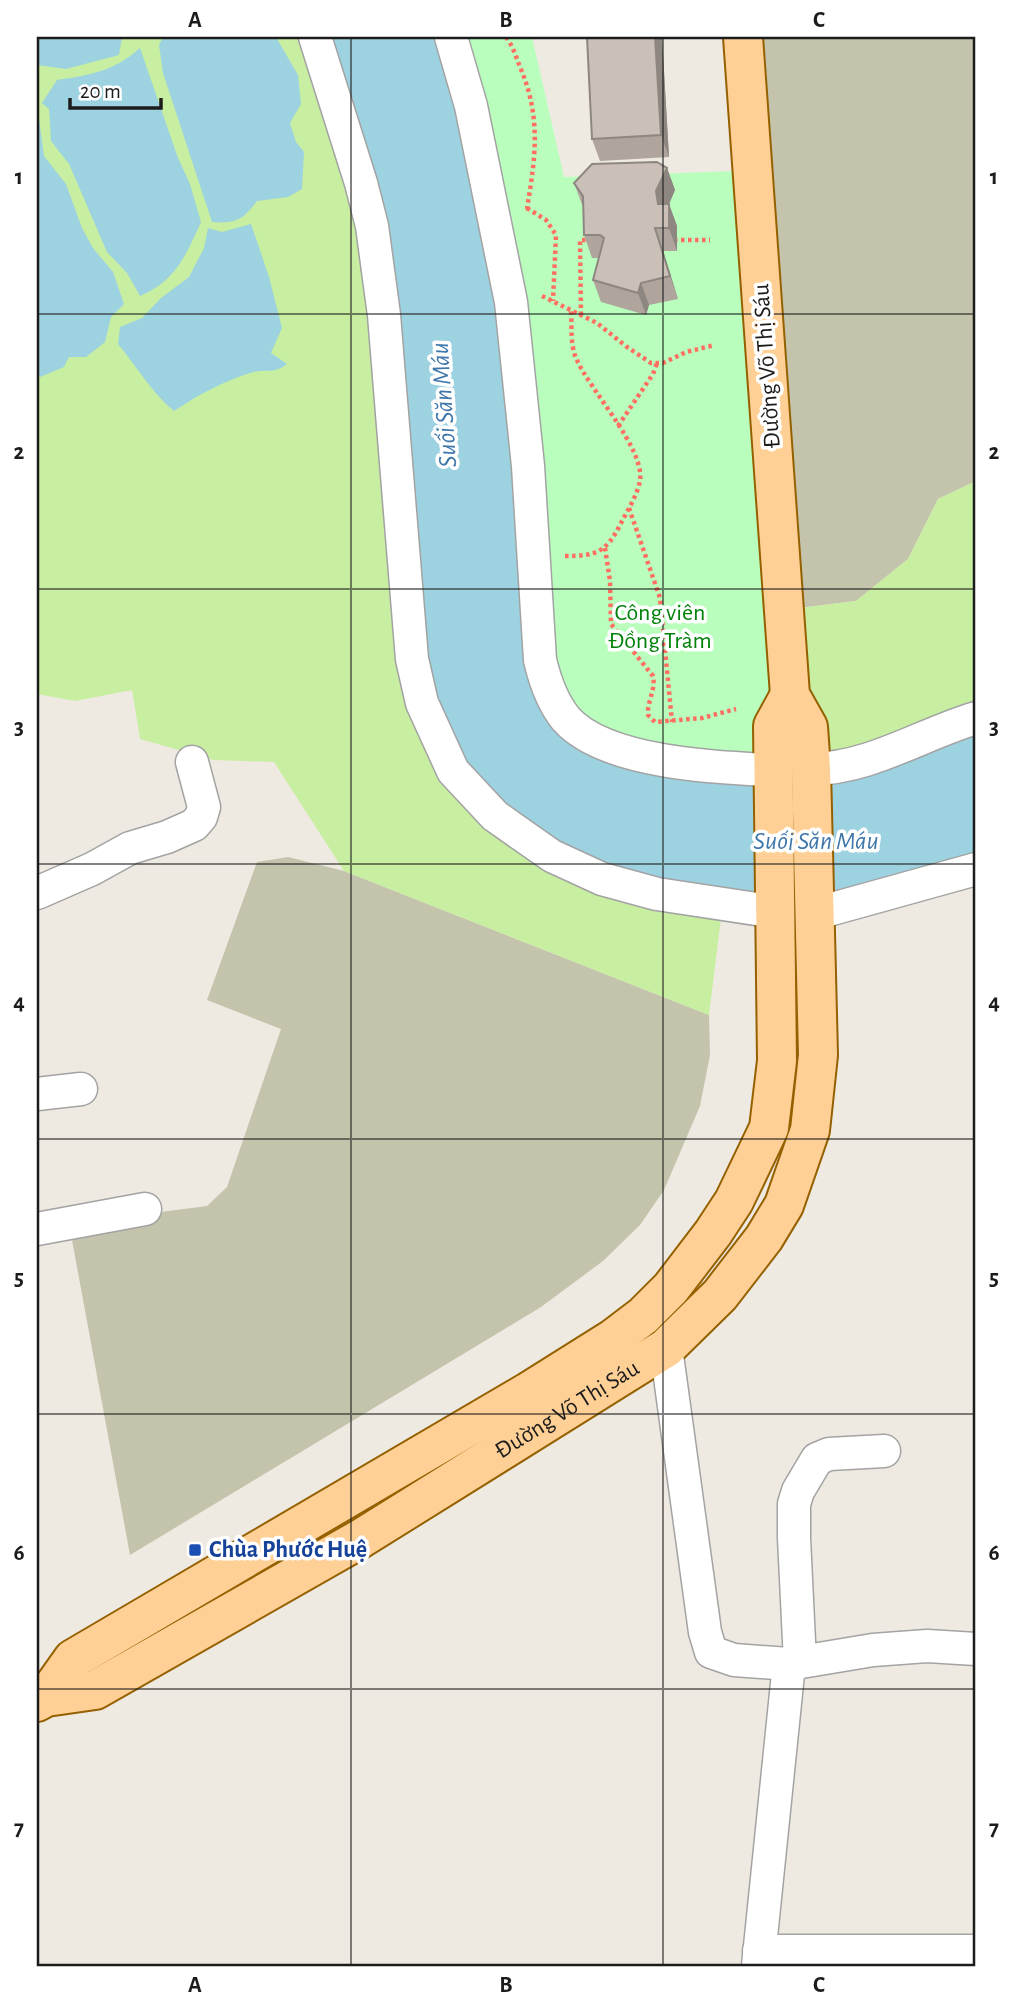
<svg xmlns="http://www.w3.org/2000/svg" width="1013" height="2003" viewBox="0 0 1013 2003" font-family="'Alegreya Sans',sans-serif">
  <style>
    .construction { fill: #c4c3ac }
    .grass { fill: #c8eea1 }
    .park { fill: #b9febd }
    .water { fill: #9dd2e1 }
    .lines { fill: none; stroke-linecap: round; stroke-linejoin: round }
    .minor-casing { stroke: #a3a3a3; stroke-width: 35 }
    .major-casing { stroke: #956100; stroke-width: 42 }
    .path { stroke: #ff6f62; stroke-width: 4.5; stroke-dasharray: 3.5 3.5; stroke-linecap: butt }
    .minor { stroke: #fff; stroke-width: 32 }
    .major { stroke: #ffd096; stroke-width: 38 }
    .wall { fill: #afa59d }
    .shaded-wall { fill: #8e8680 }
    .building { fill: #cbc0b7; stroke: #8e8680; stroke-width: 2 }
    .grid { fill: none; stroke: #1c1c1c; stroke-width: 2; stroke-opacity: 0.55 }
    .transit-dot { fill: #1a4fb4; stroke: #fff; stroke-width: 2.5 }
    .labels { text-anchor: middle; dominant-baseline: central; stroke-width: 7; stroke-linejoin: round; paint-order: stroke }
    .street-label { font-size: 24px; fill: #1c1c1c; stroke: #fff }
    .park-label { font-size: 24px; fill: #02820b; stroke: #fff }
    .transit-label { font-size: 24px; font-weight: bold; fill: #164399; stroke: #fff; text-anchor: start }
    .water-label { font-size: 26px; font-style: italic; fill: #3f77ab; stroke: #fff }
    .neatline { fill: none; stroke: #1c1c1c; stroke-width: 2.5 }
    .grid-label { font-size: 23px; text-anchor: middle; font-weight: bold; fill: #1c1c1c }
  </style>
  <rect width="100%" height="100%" fill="#efeae1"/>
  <!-- construction -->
  <g class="construction">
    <polygon points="761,37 976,37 976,481 938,499 908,559 856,601 791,609"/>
    <polygon points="288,857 344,871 709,1015 710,1055 700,1106 664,1190 640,1225 603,1261 541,1307 130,1555 70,1229 153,1213 207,1206 227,1187 281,1029 207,1000 257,862"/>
  </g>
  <!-- grass -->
  <g class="grass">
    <polygon points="37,37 303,37 320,78 359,235 424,745 468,812 500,839 605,893 721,918 709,1015 344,871 274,762 214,760 140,739 132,690 75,701 37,694"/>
    <polygon points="976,481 976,707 828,758 796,692 791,609 856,601 908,559 938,499"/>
  </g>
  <!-- park -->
  <polygon class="park" points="462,37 532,37 564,177 735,171 778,683 759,758 663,750 588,723 556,679"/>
  <!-- water -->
  <g class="water">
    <polygon points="37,37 122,37 119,55 66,69 37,65"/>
    <path d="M163 37H276L298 75 301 104 290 123 296 142 304 152 302 189 288 197 257 201C243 220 236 224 212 222L163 73 159 45Z"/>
    <polygon points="327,37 439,37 499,300 546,709 699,778 976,729 976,859 825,902 790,903 661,884 556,845 503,808 463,766 432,699"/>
    <path d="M140 48 178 158 190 184 201 222C186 255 176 281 140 296L127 273 107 252 69 164 51 141 49 109 42 103 57 80C90 75 115 71 140 48Z"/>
    <polygon points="37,104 44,156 66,184 82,228 93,248 113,272 124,304 111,317 105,342 86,357 69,357 64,367 40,377 37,370"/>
    <path d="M251 224 269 277 282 328 271 353 287 364C273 375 265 368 250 373 222 382 198 395 174 411 152 393 137 367 118 344L120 327 142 318 161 298 189 277 204 248 208 228 222 232Z"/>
  </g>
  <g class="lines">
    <defs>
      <g id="minor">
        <polyline points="315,37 361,183 372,226 384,315 412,659 422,703 453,771 495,816 522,835 552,856 602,879 657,894 776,912"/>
        <path d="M451 37 471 106 511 302 528 466 540 660C545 681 552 702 566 719 605 763 718 768 773 770"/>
        <path d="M811 769C869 769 922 734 976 718"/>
        <polyline points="37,893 92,869 130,848 167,837 194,825 201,817 204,807 192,762"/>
        <polyline points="814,914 976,869"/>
        <polyline points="37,1094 81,1089"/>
        <polyline points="37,1229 145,1209"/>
        <polyline points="666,1348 705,1632 711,1652 734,1660 789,1664 873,1650 927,1646 976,1649"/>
        <polyline points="800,1662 794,1538 794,1504 798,1491 817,1459 829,1454 884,1451"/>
        <polyline points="759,1951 976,1951"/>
        <polyline points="758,1966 789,1664"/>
      </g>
      <g id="major">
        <polyline points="46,1697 73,1659 528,1392 614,1338 643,1316 671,1288 713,1233 734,1201 769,1128 777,1061 773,726 790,695"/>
        <path id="s1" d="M37 1702 46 1697 95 1690 360 1539 666 1348 720 1295 764 1238 784 1205 810 1130 818 1055 811 769 808 727 790 695 743 37"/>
      </g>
    </defs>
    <!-- minor casing -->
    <use href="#minor" class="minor-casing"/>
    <!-- major casing -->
    <use href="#major" class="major-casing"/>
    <!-- path -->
    <g class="path">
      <path d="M506 37C513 46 516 57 520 67 541 116 536 156 527 208L523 209"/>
      <polyline points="527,208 546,220 556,235 553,301"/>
      <polyline points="674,240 710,240"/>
      <polyline points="542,296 597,323 627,347 651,363 663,363 686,352 715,345"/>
      <polyline points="581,315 580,240 588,240"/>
      <polyline points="618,426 653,374 657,363"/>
      <polyline points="629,508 660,598 672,722"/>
      <path d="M605 548 610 581 611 624 653 676C656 690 647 701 648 715L655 722 702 718 736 709"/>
      <path d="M565 556C595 556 606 553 620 525 627 511 637 496 640 481 645 448 590 391 576 358 570 344 572 326 571 310"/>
    </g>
    <!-- minor -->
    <use href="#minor" class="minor"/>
    <!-- major -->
    <use href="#major" class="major"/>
  </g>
  <!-- wall -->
  <g class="wall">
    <polygon points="587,37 662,37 669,157 600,161 592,139"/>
    <polygon points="667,168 675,190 669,204 677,226 677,251 663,251 678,299 649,305 646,315 601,302 593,280 599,258 592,258 584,235 583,207 574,183"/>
  </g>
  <!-- shaded-wall -->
  <g class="shaded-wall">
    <polygon points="655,37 662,37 669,157 661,135"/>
    <polygon points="667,168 675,190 669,204 677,226 677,251 669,228 658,204 656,191"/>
    <polygon points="655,228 663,251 678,299 670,276"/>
    <polygon points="641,283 649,305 646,315 638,293"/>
  </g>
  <!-- building -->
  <g class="building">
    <polygon points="587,37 655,37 661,135 592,139"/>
    <polygon points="657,162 667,168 656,191 658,204 669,204 669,228 655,228 670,276 641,283 638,293 593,280 604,238 600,235 584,235 583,196 574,183 592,164"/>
  </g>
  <!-- grid -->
  <path class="grid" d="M351 37V1966M663 37V1966M37 314H976M37 589H976M37 864H976M37 1139H976M37 1414H976M37 1689H976"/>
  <!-- markers -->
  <rect class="transit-dot" x="188" y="1543" width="14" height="14" rx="3.5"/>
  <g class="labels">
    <!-- street labels -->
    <g class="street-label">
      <text transform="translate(767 366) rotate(-94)">Đường Võ Thị Sáu</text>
      <text stroke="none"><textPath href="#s1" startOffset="609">Đường Võ Thị Sáu</textPath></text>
    </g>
    <!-- park labels -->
    <g class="park-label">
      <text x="660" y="613">Công viên<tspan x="660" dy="28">Đồng Tràm</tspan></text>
    </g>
    <!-- transit labels -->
    <g class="transit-label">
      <text x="209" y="1550">Chùa Phước Huệ</text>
    </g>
    <!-- water labels -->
    <g class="water-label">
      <text transform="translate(444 405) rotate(-94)">Suối Săn Máu</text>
      <text x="816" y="841">Suối Săn Máu</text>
    </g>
  </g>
  <!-- border -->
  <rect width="1013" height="2003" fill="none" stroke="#ffffff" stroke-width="77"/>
  <!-- scale -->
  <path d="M70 98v10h91v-10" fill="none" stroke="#1c1c1c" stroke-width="3.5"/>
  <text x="80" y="98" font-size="21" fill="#1c1c1c" stroke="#ffffff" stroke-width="5" paint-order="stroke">20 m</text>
  <rect x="38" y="38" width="936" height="1927" class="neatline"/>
  <g class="grid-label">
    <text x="195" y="27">A</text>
    <text x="506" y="27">B</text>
    <text x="819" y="27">C</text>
    <text x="19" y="184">1</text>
    <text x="994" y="184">1</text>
    <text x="19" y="459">2</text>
    <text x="994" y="459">2</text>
    <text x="19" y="734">3</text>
    <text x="994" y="734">3</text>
    <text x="19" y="1009">4</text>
    <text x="994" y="1009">4</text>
    <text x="19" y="1285">5</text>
    <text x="994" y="1285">5</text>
    <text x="19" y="1560">6</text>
    <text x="994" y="1560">6</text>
    <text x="19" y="1835">7</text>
    <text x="994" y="1835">7</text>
    <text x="195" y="1992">A</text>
    <text x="506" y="1992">B</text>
    <text x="819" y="1992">C</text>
  </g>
</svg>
